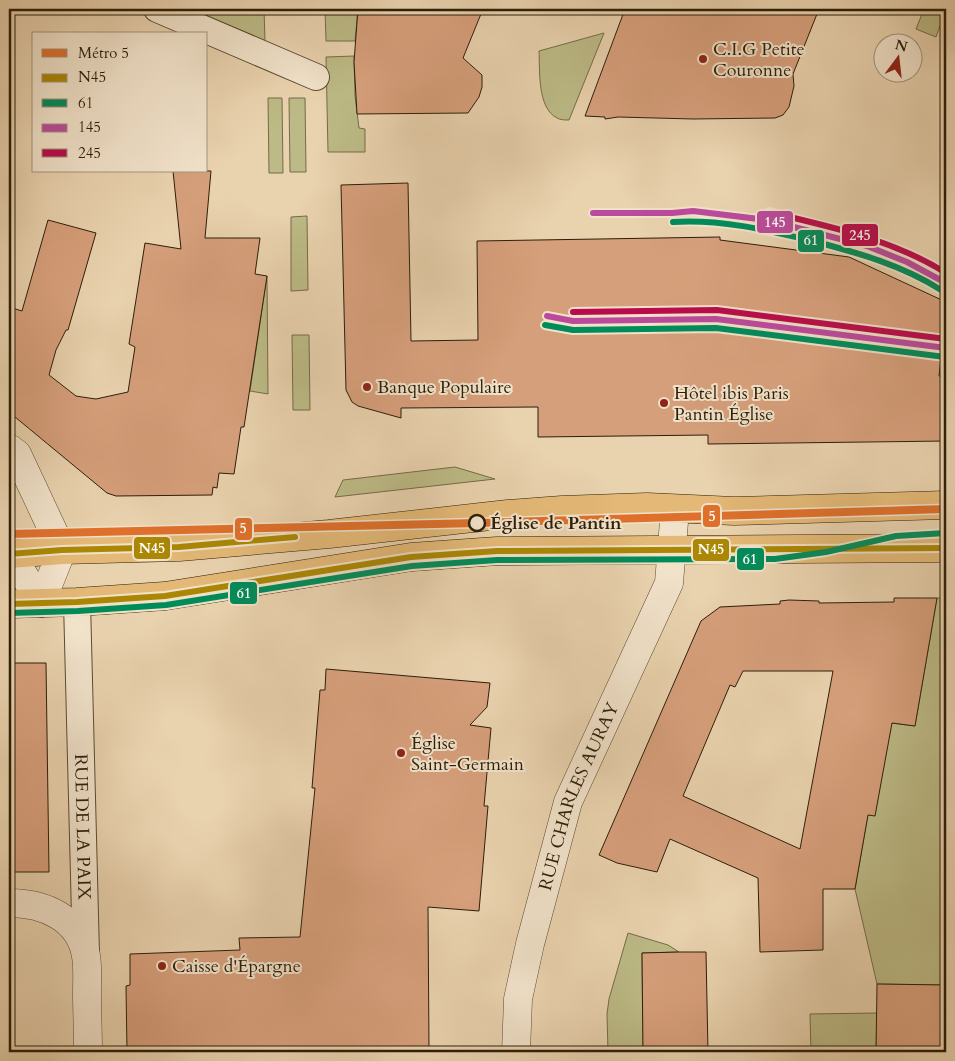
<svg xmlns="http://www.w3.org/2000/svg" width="955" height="1061" viewBox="0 0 955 1061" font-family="Cardo,serif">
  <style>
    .green { fill: #bcba86; stroke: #746c48 }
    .building { fill: #d69f7b; stroke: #2c1e09; fill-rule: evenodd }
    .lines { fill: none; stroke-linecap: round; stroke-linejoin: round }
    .pedestrian-casing { stroke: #5b4b32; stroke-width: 28 }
    .minor-casing { stroke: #5b4b32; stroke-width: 29 }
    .tertiary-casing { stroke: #5b4b32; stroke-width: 29 }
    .primary-casing { stroke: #2c1e09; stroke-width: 29 }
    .pedestrian { stroke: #f1e2ca; stroke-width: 26 }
    .minor { stroke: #f1e2ca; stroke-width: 28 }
    .tertiary { stroke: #f1e2ca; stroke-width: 28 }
    .primary { stroke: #e4b977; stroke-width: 28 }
    .bus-1-casing { stroke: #f1e2ca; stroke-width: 10 }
    .bus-2-casing { stroke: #f1e2ca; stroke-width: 10 }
    .bus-3-casing { stroke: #f1e2ca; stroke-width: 10 }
    .bus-4-casing { stroke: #f1e2ca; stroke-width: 10 }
    .bus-1 { stroke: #ab8705; stroke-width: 6 }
    .bus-2 { stroke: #008c5a; stroke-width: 6 }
    .bus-3 { stroke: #bb4a9d; stroke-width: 6 }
    .bus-4 { stroke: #b90b4b; stroke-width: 6 }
    .metro-1-casing { stroke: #f1e2ca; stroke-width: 11 }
    .metro-1 { stroke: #df702c; stroke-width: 8 }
    .poi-dot { fill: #8f2418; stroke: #f1e2ca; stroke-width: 2 }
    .stop-dot { fill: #f1e2ca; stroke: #2c1e09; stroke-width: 2.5 }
    .labels { text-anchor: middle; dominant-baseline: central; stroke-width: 4; stroke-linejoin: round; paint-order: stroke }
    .poi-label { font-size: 18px; fill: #2c1e09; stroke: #f1e2ca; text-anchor: start }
    .stop-label { font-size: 18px; font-weight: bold; fill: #2c1e09; stroke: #f1e2ca; text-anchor: start }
    .street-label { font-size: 18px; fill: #2c1e09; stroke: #f1e2ca }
    .line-badge { stroke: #f1e2ca; stroke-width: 2 }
    .badge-label { font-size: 14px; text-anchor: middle; font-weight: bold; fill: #fff }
  </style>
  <rect width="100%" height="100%" fill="#e9d2ae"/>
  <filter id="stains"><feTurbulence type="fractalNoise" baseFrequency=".004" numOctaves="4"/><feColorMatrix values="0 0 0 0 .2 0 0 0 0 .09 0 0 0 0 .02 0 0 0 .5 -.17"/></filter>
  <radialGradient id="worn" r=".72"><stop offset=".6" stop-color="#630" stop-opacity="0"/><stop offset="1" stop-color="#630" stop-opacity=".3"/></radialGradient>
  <!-- green -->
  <g class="green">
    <polygon points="198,9 264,9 265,41 198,12"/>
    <polygon points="325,9 358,9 355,41 326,41"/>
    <polygon points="924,9 946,9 936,37 916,29"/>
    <path d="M604 33 569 120C565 120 560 120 557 118 537 108 540 70 539 51Z"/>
    <polygon points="354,56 355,96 359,128 365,129 365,152 328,152 326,57"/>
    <polygon points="268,98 282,98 283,173 269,173"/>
    <polygon points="289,98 305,98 306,172 290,172"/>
    <polygon points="307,216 308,290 291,291 291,217"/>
    <polygon points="267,276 268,394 250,391"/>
    <polygon points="292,335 309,335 310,410 293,410"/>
    <polygon points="455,467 495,479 335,497 343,480"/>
    <polygon points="937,598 946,598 946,985 877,984 855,889 884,722 915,726"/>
    <polygon points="628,933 668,945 679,952 642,953 643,1052 608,1052 607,1014 609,999"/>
    <polygon points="877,1013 876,1052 811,1052 810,1014"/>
  </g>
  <!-- building -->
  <g class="building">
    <polygon points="358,9 483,9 463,58 482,75 482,87 479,97 468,113 357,114 354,62"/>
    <polygon points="625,9 819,9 793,74 794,86 789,107 783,115 775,118 693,119 618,117 605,119 605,117 585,116"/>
    <polygon points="173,171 211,171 205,238 260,238 255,274 267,276 244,427 241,427 234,474 219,473 217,488 213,487 212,495 116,496 107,493 9,412 9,307 22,311 48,220 96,233 68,330 66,330 56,350 49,375 76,396 82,397 96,399 128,392 135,347 129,344 145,243 181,249"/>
    <polygon points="408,183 411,341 478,340 477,241 720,237 720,240 849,257 946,302 946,317 939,376 946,376 946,441 708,444 708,435 538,437 538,407 401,408 401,418 358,406 352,402 346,390 341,185"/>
    <path d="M894 598H937L915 726 892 723 875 816 868 815 855 889H823V950L760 952 758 878 670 839 657 872 617 863 599 855 701 621 720 607 780 604V601L789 600 819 601V603L894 602ZM743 671H833L800 849 683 796 730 685 735 687Z"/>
    <polygon points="9,663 46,663 49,872 9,872"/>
    <polygon points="326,669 490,683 487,707 470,725 491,728 484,806 488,806 479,911 428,907 429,1048 314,1048 209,1051 209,1052 127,1052 126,986 130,985 130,954 240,950 239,938 300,937 315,788 312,788 320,690 325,690"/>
    <polygon points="679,952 706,952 708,1052 643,1052 642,953"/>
    <polygon points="877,984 946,985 946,1052 876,1052"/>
  </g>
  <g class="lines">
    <defs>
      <g id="pedestrian">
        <polyline points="157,9 316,77"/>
        <path id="s1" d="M77 602 86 955"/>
      </g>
      <g id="minor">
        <path d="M9 903C44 903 80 918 86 956 88 968 87 980 87 991 87 1011 88 1032 88 1052"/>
        <path id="s2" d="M516 1052 518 999 530 944 568 802 669 583 675 509"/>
      </g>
      <g id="tertiary">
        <polyline points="9,448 17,454 62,550 41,603"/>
        <polyline points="9,551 41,603"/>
      </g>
      <g id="primary">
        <polyline points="9,554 62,550 179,547 329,534 508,514 562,510 647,507 734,511 946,505"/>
        <polyline points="9,604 77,602 165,596 411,557 497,551 946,548"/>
      </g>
    </defs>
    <!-- pedestrian casing -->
    <use href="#pedestrian" class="pedestrian-casing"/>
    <!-- minor casing -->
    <use href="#minor" class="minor-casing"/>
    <!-- tertiary casing -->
    <use href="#tertiary" class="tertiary-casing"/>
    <!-- primary casing -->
    <use href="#primary" class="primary-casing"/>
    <!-- pedestrian -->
    <use href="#pedestrian" class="pedestrian"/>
    <!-- minor -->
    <use href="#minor" class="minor"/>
    <!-- tertiary -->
    <use href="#tertiary" class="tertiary"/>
    <!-- primary -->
    <use href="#primary" class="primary"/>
    <defs>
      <g id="bus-1">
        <polyline points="9,554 62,550 179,547 295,537"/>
        <polyline points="9,604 77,602 165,596 411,557 497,551 946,548"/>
      </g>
      <g id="bus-2">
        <path d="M673 222C721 219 766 230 813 241 858 253 902 265 941 290"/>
        <polyline points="545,325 573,330 716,328 945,357"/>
        <polyline points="9,613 78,611 166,605 412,566 497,560 775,559 826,552 896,536 946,533"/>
      </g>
      <g id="bus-3">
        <polyline points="593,213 672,213 693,211 767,220 867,246 907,262 946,283"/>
        <polyline points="547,316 573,321 716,319 946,348"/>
      </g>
      <g id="bus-4">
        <path d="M769 212C830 227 892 239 946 273"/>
        <polyline points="573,312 717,310 946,339"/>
      </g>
    </defs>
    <!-- bus-1 casing -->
    <use href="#bus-1" class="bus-1-casing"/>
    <!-- bus-2 casing -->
    <use href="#bus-2" class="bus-2-casing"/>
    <!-- bus-3 casing -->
    <use href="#bus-3" class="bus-3-casing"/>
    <!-- bus-4 casing -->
    <use href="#bus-4" class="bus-4-casing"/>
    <!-- bus-1 -->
    <use href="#bus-1" class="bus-1"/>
    <!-- bus-2 -->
    <use href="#bus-2" class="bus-2"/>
    <!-- bus-3 -->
    <use href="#bus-3" class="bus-3"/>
    <!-- bus-4 -->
    <use href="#bus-4" class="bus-4"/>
    <defs>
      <polyline id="metro-1" points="9,534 478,523 946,509"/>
    </defs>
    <!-- metro-1 casing -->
    <use href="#metro-1" class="metro-1-casing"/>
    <!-- metro-1 -->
    <use href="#metro-1" class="metro-1"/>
  </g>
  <!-- markers -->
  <g class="poi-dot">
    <circle cx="703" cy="59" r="5"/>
    <circle cx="367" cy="387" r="5"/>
    <circle cx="664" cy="403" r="5"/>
    <circle cx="401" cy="753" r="5"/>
    <circle cx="162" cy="966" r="5"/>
  </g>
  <circle class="stop-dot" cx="477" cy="523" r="8"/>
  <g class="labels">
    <!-- poi labels -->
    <g class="poi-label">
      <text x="713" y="49">C.I.G Petite<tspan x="713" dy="21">Couronne</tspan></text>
      <text x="377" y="387">Banque Populaire</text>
      <text x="674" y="393">Hôtel ibis Paris<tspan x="674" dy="21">Pantin Église</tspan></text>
      <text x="411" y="743">Église<tspan x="411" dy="21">Saint-Germain</tspan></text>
      <text x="172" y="966">Caisse d'Épargne</text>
    </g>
    <!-- stop labels -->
    <g class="stop-label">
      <text x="490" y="523">Église de Pantin</text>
    </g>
    <!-- street labels -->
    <g class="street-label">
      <text stroke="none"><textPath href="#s2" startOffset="265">RUE CHARLES AURAY</textPath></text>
      <text stroke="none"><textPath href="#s1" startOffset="225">RUE DE LA PAIX</textPath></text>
    </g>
  </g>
  <g class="line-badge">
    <rect x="756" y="210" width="38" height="24" rx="5" fill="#bb4a9d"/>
    <rect x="841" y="223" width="38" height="24" rx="5" fill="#b90b4b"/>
    <rect x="797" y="229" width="28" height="24" rx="5" fill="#008c5a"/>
    <rect x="702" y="504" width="19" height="24" rx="5" fill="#df702c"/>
    <rect x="234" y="517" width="19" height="24" rx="5" fill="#df702c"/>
    <rect x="133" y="536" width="38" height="24" rx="5" fill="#ab8705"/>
    <rect x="692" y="538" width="38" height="24" rx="5" fill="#ab8705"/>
    <rect x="736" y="547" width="29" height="24" rx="5" fill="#008c5a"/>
    <rect x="229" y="581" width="29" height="24" rx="5" fill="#008c5a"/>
  </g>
  <g class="badge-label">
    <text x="775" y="227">145</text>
    <text x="860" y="240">245</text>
    <text x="811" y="245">61</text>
    <text x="712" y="521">5</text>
    <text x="243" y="533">5</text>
    <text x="152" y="553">N45</text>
    <text x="711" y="554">N45</text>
    <text x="750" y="564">61</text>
    <text x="244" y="598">61</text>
  </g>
  <!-- margin -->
  <rect width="955" height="1061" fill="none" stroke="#e9d2ae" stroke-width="30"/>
  <rect x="10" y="10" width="935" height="1041" fill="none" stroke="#2c1e09" stroke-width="2.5"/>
  <rect x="15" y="15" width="925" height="1031" fill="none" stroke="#2c1e09"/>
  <!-- legend -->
  <rect x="32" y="32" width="175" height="140" fill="#f1e2ca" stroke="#a2947d"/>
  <rect x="42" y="49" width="25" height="8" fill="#df702c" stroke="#a2947d"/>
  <text x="78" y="58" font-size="15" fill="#2c1e09">Métro 5</text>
  <rect x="42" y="74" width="25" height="8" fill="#ab8705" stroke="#a2947d"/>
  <text x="78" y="82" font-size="15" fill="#2c1e09">N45</text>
  <rect x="42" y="99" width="25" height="8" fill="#008c5a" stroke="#a2947d"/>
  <text x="78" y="108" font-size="15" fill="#2c1e09">61</text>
  <rect x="42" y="124" width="25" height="8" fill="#bb4a9d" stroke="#a2947d"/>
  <text x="78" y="132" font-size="15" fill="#2c1e09">145</text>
  <rect x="42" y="149" width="25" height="8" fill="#b90b4b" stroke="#a2947d"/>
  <text x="78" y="158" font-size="15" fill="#2c1e09">245</text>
  <!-- north arrow -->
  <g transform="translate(898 58) rotate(15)"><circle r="24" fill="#f1e2ca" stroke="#a2947d"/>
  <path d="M0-4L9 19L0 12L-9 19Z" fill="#8f2418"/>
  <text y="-8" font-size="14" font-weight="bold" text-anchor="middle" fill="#2c1e09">N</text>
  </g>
  <rect width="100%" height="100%" filter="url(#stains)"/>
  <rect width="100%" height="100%" fill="url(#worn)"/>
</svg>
